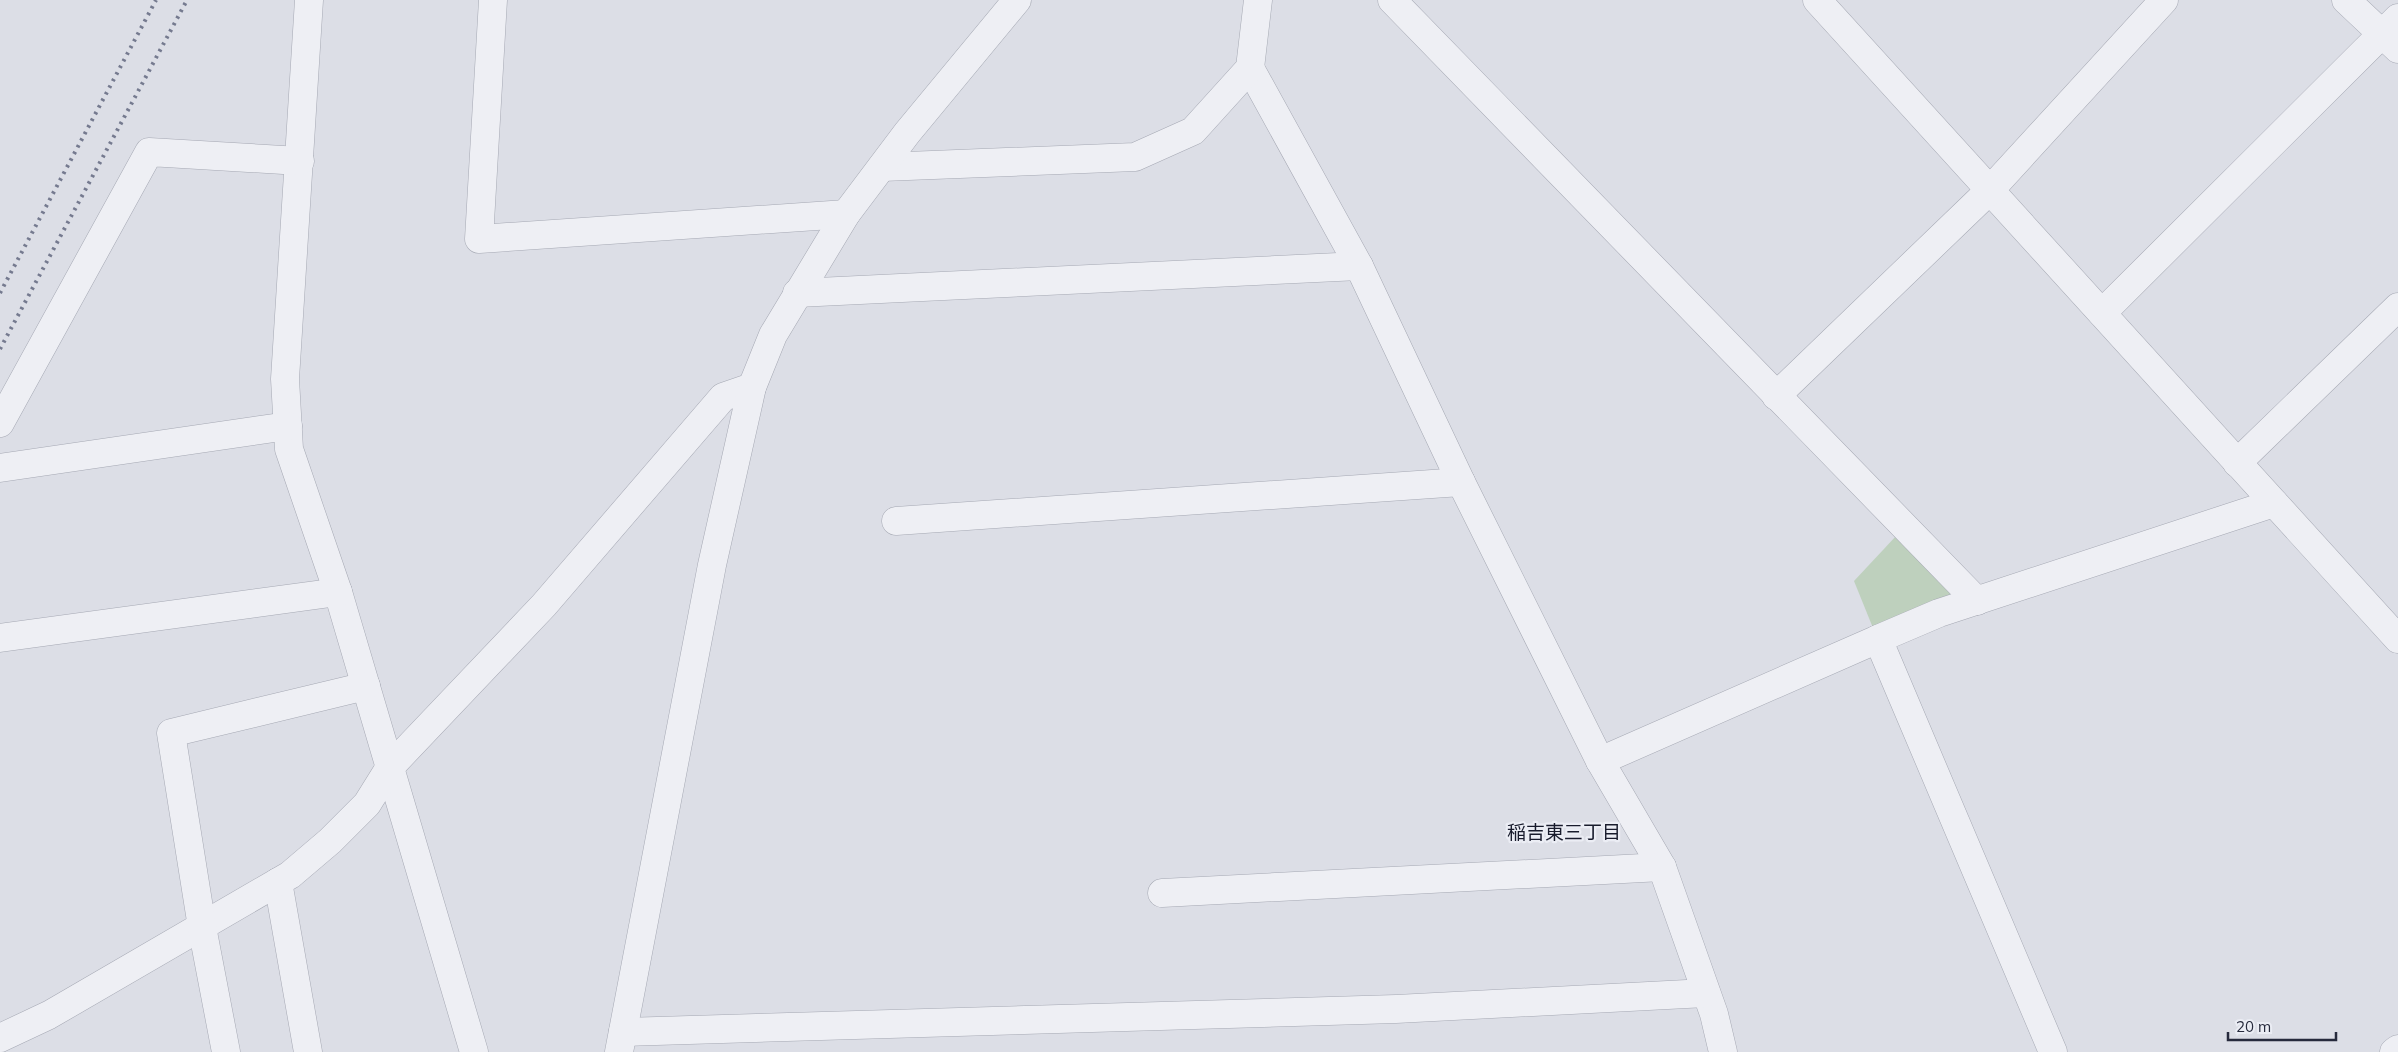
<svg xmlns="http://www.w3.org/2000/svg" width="2398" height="1052" viewBox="0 0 2398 1052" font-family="Mulish,'Noto Sans JP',sans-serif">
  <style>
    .green { fill: #bed0bd }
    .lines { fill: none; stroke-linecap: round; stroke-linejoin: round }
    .minor-casing { stroke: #a5a8b3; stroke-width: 29 }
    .minor { stroke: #eeeff4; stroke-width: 28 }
    .rail { stroke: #757a8f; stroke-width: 4; stroke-dasharray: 2.5 5; stroke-linecap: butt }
    .labels { text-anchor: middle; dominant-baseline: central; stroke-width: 4.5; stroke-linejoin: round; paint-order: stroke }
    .neighbourhood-label { font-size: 19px; fill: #181b2c; stroke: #ebedf4 }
  </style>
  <rect width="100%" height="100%" fill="#dcdee6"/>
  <!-- green -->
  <polygon class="green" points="1897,535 1964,598 1873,628 1854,581"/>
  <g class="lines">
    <defs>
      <g id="minor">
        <polyline points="309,0 285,379 289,449 338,592 474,1052"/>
        <polyline points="493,0 479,239 846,214"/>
        <polyline points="1392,0 1977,601"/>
        <polyline points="1817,0 2398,639"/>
        <polyline points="2346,0 2398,49"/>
        <polyline points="1250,68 1359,266 1461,482 1600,761 1662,867 1714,1014 1723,1052"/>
        <polyline points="882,167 1135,157 1193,131 1250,68 1258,0"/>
        <polyline points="797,293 1359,266"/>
        <polyline points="2102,313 2398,18"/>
        <polyline points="1776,396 1990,190 2164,0"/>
        <polyline points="0,423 149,152 300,161"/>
        <polyline points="2237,463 2398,307"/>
        <polyline points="0,468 288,426"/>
        <polyline points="896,521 1461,482"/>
        <polyline points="0,638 338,592"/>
        <polyline points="1600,761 1878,639"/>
        <polyline points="278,882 308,1052"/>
        <polyline points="1162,893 1662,867"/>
        <polyline points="623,1032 1396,1009 1706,993"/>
        <polyline points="0,1038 49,1015 290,875 330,841 367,804 390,767 544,605 723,397 752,387"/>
        <polyline points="226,1052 202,927 171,733 366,686"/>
        <polyline points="619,1052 712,565 752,387 773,335 846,214 907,133 1017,0"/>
        <polyline points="2053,1052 1878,639 1939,613 2274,503"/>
        <polyline points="2394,1052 2398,1049"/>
      </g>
    </defs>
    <!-- minor casing -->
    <use href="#minor" class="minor-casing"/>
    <!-- minor -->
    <use href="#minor" class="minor"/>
    <!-- rail -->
    <g class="rail">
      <polyline points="0,293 156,0"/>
      <polyline points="0,349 187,0"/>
    </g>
  </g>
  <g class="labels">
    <!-- neighbourhood labels -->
    <g class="neighbourhood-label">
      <text x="1564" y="832">稲吉東三丁目</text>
    </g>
  </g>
  <!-- scale -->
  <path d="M2228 1032v8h108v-8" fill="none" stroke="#262a3c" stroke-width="2.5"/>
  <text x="2236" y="1032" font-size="15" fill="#262a3c" stroke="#ebedf4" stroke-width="4" paint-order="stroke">20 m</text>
</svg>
